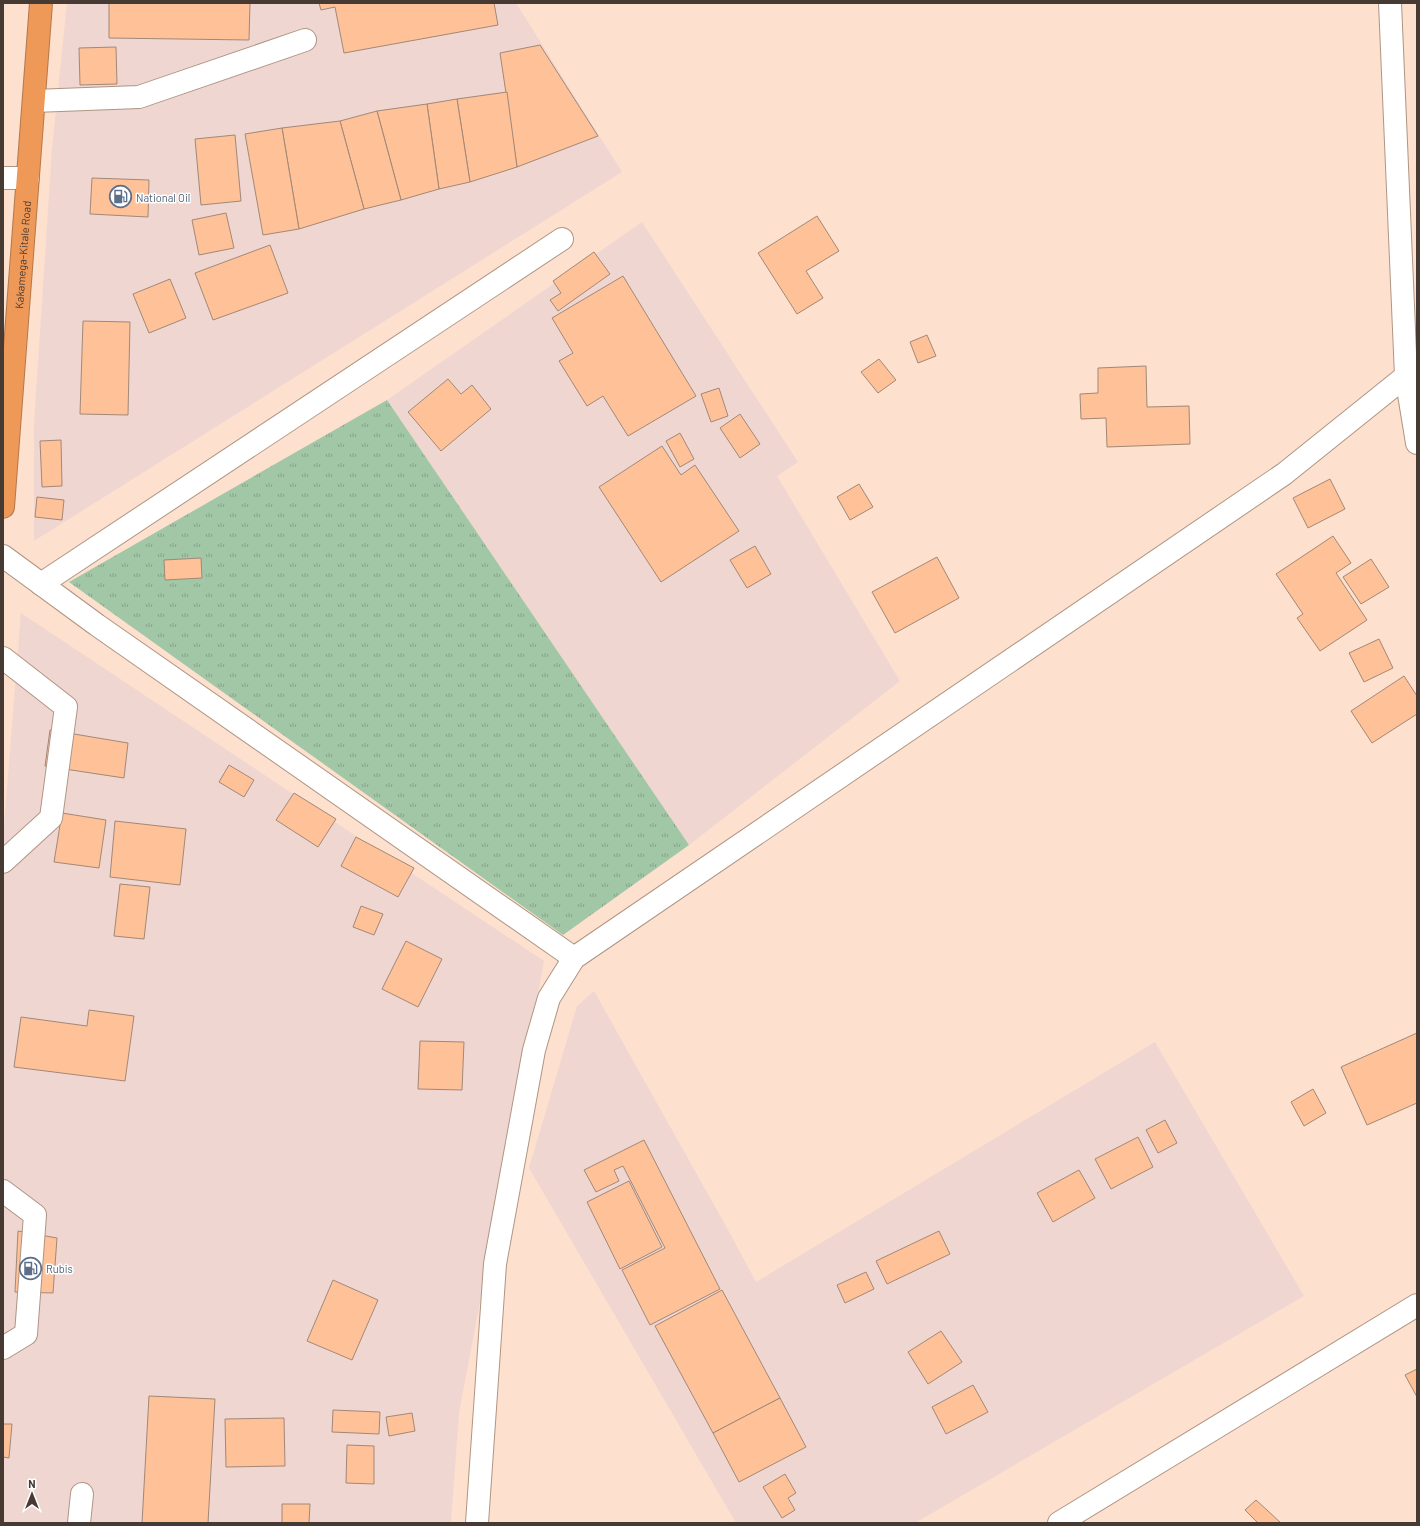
<svg xmlns="http://www.w3.org/2000/svg" width="1420" height="1526" viewBox="0 0 1420 1526" font-family="Barlow,sans-serif">
  <style>
    .commercial { fill: #f0d6d1 }
    .park { fill: url(#park-tufts) }
    .building { fill: #fec198; stroke: #a28877 }
    .lines { fill: none; stroke-linecap: round; stroke-linejoin: round }
    .minor-casing { stroke: #af9583; stroke-width: 24 }
    .highway-casing { stroke: #b4784c; stroke-width: 24 }
    .minor { stroke: #fff; stroke-width: 22 }
    .highway { stroke: #ef9959; stroke-width: 22 }
    .labels { text-anchor: middle; dominant-baseline: central; stroke-width: 3; stroke-linejoin: round; paint-order: stroke }
    .service-label { font-size: 11px; fill: #4e5e75; stroke: #fff; text-anchor: start }
    .street-label { font-size: 11px; fill: #463a33; stroke: #fff }
  </style>
  <defs>
    <pattern id="park-tufts" width="24" height="20" patternUnits="userSpaceOnUse"><rect width="24" height="20" fill="#a1c7a7"/><path d="M3 7l-1-3M5 7V3M7 7l1-3M15 17l-1-3M17 17v-4M19 17l1-3" fill="none" stroke="#85a389"/></pattern>
  </defs>
  <rect width="100%" height="100%" fill="#fde0cd"/>
  <!-- commercial -->
  <g class="commercial">
    <polygon points="67,3 516,3 622,172 34,541 34,424 52,148"/>
    <polygon points="642,222 798,462 777,476 900,681 689,845 387,400"/>
    <polygon points="21,613 544,961 459,1413 451,1523 3,1523 3,838"/>
    <polygon points="594,991 727,1228 756,1282 1155,1042 1304,1296 915,1523 736,1523 529,1168 577,1006"/>
  </g>
  <!-- park -->
  <polygon class="park" points="387,400 689,845 563,935 69,582"/>
  <!-- building -->
  <g class="building">
    <polygon points="109,3 250,3 249,40 109,38"/>
    <polygon points="319,3 494,3 498,25 344,53 335,7 321,10"/>
    <polygon points="540,45 598,136 517,167 500,53"/>
    <polygon points="116,47 117,84 80,85 79,48"/>
    <polygon points="507,92 517,167 470,182 457,99"/>
    <polygon points="457,99 470,182 439,189 427,104"/>
    <polygon points="427,104 439,189 401,200 377,111"/>
    <polygon points="377,111 401,200 364,209 340,121"/>
    <polygon points="340,121 364,209 299,229 282,128"/>
    <polygon points="282,128 299,229 263,235 245,134"/>
    <polygon points="235,135 241,201 201,205 195,139"/>
    <polygon points="92,178 149,180 148,217 90,214"/>
    <polygon points="226,213 234,248 199,255 192,220"/>
    <polygon points="817,216 839,251 806,271 823,298 797,314 758,253"/>
    <polygon points="270,245 288,293 213,320 195,273"/>
    <polygon points="594,252 610,274 558,311 550,300 561,293 553,281"/>
    <polygon points="623,276 696,396 628,436 603,396 587,406 559,361 573,353 552,318"/>
    <polygon points="170,279 186,318 149,333 133,294"/>
    <polygon points="83,321 130,322 128,415 80,414"/>
    <polygon points="927,335 936,356 918,363 910,342"/>
    <polygon points="879,359 896,380 878,393 861,372"/>
    <polygon points="1146,366 1147,407 1189,406 1190,444 1107,447 1106,418 1081,419 1080,394 1098,393 1098,368"/>
    <polygon points="448,379 461,394 472,385 491,409 441,451 408,412"/>
    <polygon points="719,388 728,416 711,422 701,394"/>
    <polygon points="740,414 760,444 740,458 720,428"/>
    <polygon points="680,433 694,459 680,467 666,441"/>
    <polygon points="61,440 62,486 42,487 40,441"/>
    <polygon points="662,446 681,475 695,465 739,531 661,582 599,487"/>
    <polygon points="1330,479 1345,509 1308,528 1293,498"/>
    <polygon points="859,484 873,507 850,520 837,497"/>
    <polygon points="37,497 64,500 62,520 35,517"/>
    <polygon points="1333,536 1351,563 1336,573 1367,620 1320,651 1297,618 1303,614 1276,574"/>
    <polygon points="755,546 771,574 747,588 730,560"/>
    <polygon points="937,557 959,598 895,633 872,592"/>
    <polygon points="201,558 202,578 165,580 164,560"/>
    <polygon points="1371,559 1389,587 1361,604 1343,577"/>
    <polygon points="1379,639 1393,668 1364,682 1349,653"/>
    <polygon points="1404,676 1417,696 1417,714 1372,743 1351,711"/>
    <polygon points="50,730 128,743 124,778 45,766"/>
    <polygon points="229,765 254,780 244,797 219,782"/>
    <polygon points="294,793 336,819 318,847 276,820"/>
    <polygon points="62,813 106,820 99,868 54,862"/>
    <polygon points="115,821 186,829 180,885 110,877"/>
    <polygon points="356,837 414,868 398,897 341,866"/>
    <polygon points="120,884 150,887 144,939 114,936"/>
    <polygon points="361,906 383,914 374,935 353,927"/>
    <polygon points="406,941 442,959 418,1007 382,989"/>
    <polygon points="89,1010 134,1016 125,1081 14,1067 21,1017 87,1026"/>
    <polygon points="1417,1033 1417,1103 1367,1125 1341,1067"/>
    <polygon points="420,1041 464,1042 462,1090 418,1089"/>
    <polygon points="1313,1089 1326,1113 1304,1126 1291,1102"/>
    <polygon points="1165,1120 1177,1143 1158,1153 1146,1130"/>
    <polygon points="1138,1137 1153,1167 1111,1189 1095,1159"/>
    <polygon points="644,1140 720,1289 650,1325 622,1270 665,1248 623,1166 614,1170 619,1181 596,1192 584,1170"/>
    <polygon points="1079,1170 1095,1198 1053,1222 1037,1193"/>
    <polygon points="629,1181 662,1247 620,1269 587,1202"/>
    <polygon points="18,1231 57,1238 53,1293 15,1292"/>
    <polygon points="939,1231 950,1254 887,1284 876,1261"/>
    <polygon points="866,1272 874,1289 845,1303 837,1285"/>
    <polygon points="333,1280 378,1300 352,1360 307,1341"/>
    <polygon points="722,1290 780,1398 713,1433 655,1326"/>
    <polygon points="941,1331 962,1362 928,1384 908,1352"/>
    <polygon points="1417,1369 1417,1397 1405,1375"/>
    <polygon points="973,1385 988,1412 946,1434 932,1407"/>
    <polygon points="149,1396 215,1399 208,1523 142,1523"/>
    <polygon points="780,1398 806,1447 739,1482 713,1433"/>
    <polygon points="333,1410 380,1412 379,1434 332,1432"/>
    <polygon points="412,1413 415,1431 389,1436 386,1417"/>
    <polygon points="284,1418 285,1466 226,1467 225,1419"/>
    <polygon points="3,1424 12,1424 9,1458 3,1457"/>
    <polygon points="347,1445 374,1446 374,1484 346,1483"/>
    <polygon points="785,1474 796,1493 788,1498 795,1510 782,1518 763,1487"/>
    <polygon points="1256,1500 1281,1523 1258,1523 1245,1510"/>
    <polygon points="282,1504 310,1504 309,1523 282,1523"/>
  </g>
  <g class="lines">
    <defs>
      <g id="minor">
        <polyline points="1390,3 1406,376 1417,443"/>
        <polyline points="34,101 139,97 305,40"/>
        <polyline points="3,178 28,178"/>
        <polyline points="3,556 97,625 574,958"/>
        <polyline points="41,584 562,239"/>
        <polyline points="3,658 66,707 51,818 3,862"/>
        <polyline points="3,1191 35,1215 26,1334 3,1348"/>
        <polyline points="79,1523 82,1494"/>
        <polyline points="477,1523 495,1264 534,1050 549,998 574,958 1284,474 1406,376"/>
        <polyline points="1059,1523 1417,1305"/>
      </g>
      <g id="highway">
        <path id="s1" d="M3 507 41 3"/>
      </g>
    </defs>
    <!-- minor casing -->
    <use href="#minor" class="minor-casing"/>
    <!-- highway casing -->
    <use href="#highway" class="highway-casing"/>
    <!-- minor -->
    <use href="#minor" class="minor"/>
    <!-- highway -->
    <use href="#highway" class="highway"/>
  </g>
  <!-- icons -->
  <defs>
    <symbol id="fuel-ring" viewBox="-11 -11 22 22"><circle r="9.5" fill="#fff" stroke="#5c6f8a" stroke-width="1.5"/><path d="M-5.5-6h7V0h2V4h1.3V-2.5L3-4.5l.8-.8L6-3V5H2.5V1h-1V6h-7ZM-4.2-4.7v3.2H.2V-4.7Z" fill="#5c6f8a"/></symbol>
  </defs>
  <g fill-rule="evenodd">
    <use href="#fuel-ring" x="108" y="184" width="25" height="25"/>
    <use href="#fuel-ring" x="18" y="1256" width="25" height="25"/>
  </g>
  <g class="labels">
    <!-- service labels -->
    <g class="service-label">
      <text x="136" y="197">National Oil</text>
      <text x="46" y="1268">Rubis</text>
    </g>
    <!-- street labels -->
    <g class="street-label">
      <text stroke="none"><textPath href="#s1" startOffset="253">Kakamega-Kitale Road</textPath></text>
    </g>
  </g>
  <!-- border -->
  <rect width="1420" height="1526" fill="none" stroke="#463a33" stroke-width="8"/>
  <!-- north arrow -->
  <g transform="translate(32 1494)" stroke="#ffffff" stroke-width="3" paint-order="stroke">
  <path d="M0-3L7 15L0 10L-7 15Z" fill="#463a33"/>
  <text y="-6" font-size="11" font-weight="bold" text-anchor="middle" fill="#463a33">N</text>
  </g>
</svg>
